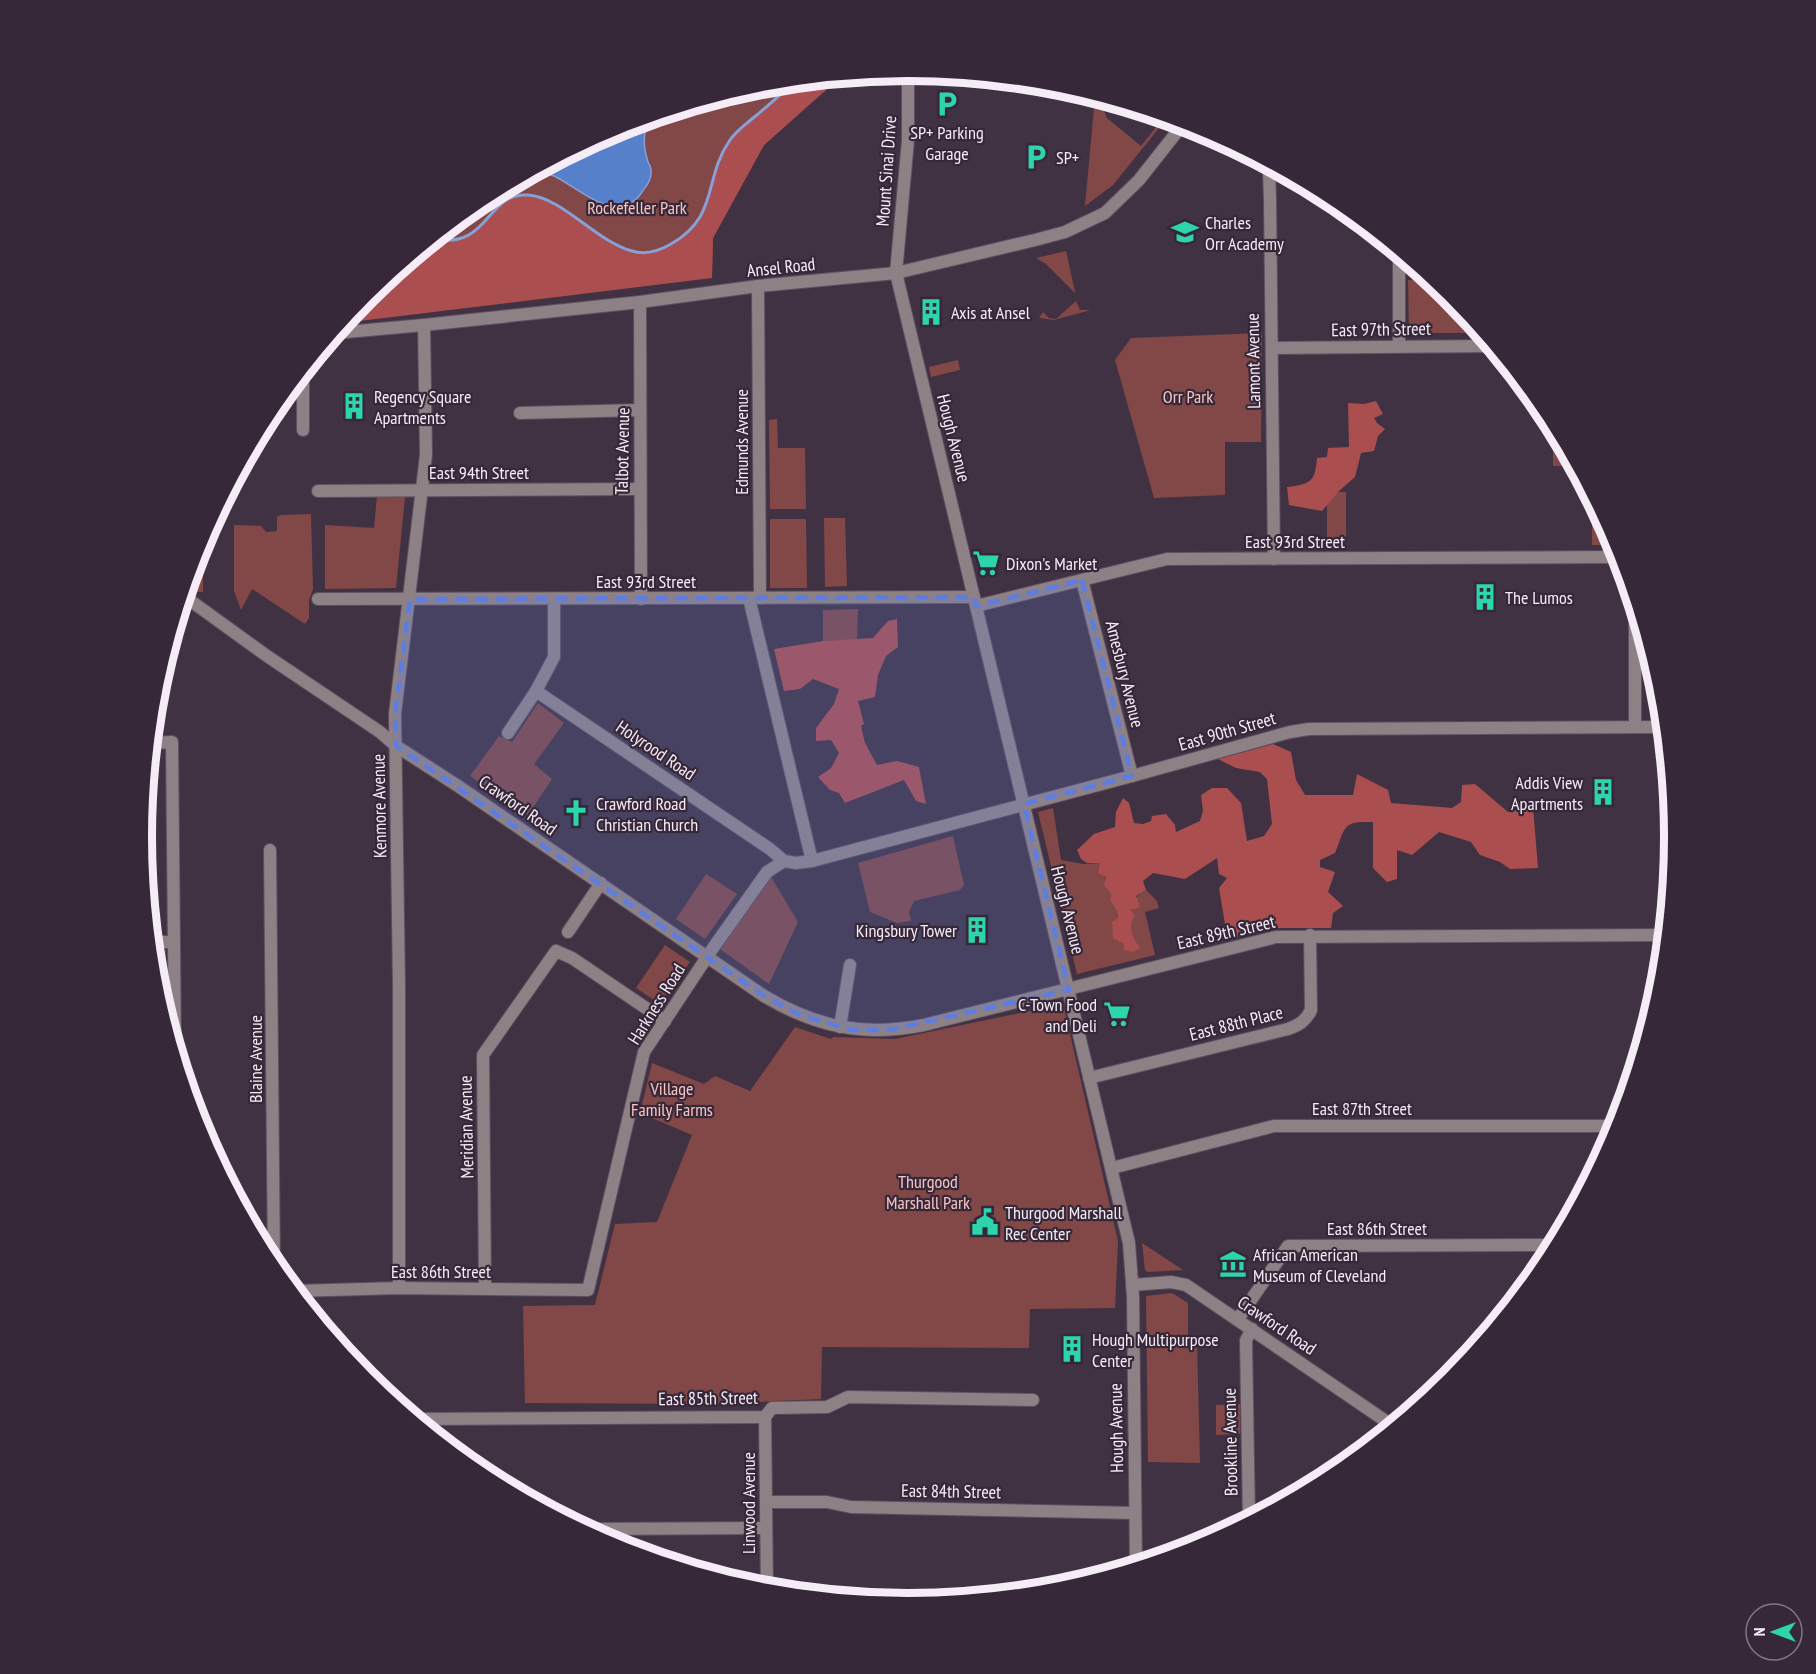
<svg xmlns="http://www.w3.org/2000/svg" width="1816" height="1674" viewBox="0 0 1816 1674" font-family="'PT Sans Narrow',sans-serif">
  <style>
    .green { fill: #814847 }
    .forest { fill: #aa4e4f }
    .water { fill: #5780ca; stroke: #87a0d8; stroke-width: 1.5 }
    .lines { fill: none; stroke-linecap: round; stroke-linejoin: round }
    .stream { stroke: #87a0d8; stroke-width: 3 }
    .minor-casing { stroke: #5e5060; stroke-width: 14 }
    .minor { stroke: #8d8186; stroke-width: 12 }
    .marked { fill: #5e7de1; fill-opacity: 0.2; stroke: #5e7de1; stroke-width: 4.5; stroke-dasharray: 12 8; stroke-linejoin: round }
    .labels { text-anchor: middle; dominant-baseline: central; stroke-width: 4.5; stroke-linejoin: round; paint-order: stroke }
    .poi-label { font-size: 18px; fill: #f6ecf7; stroke: #362839; text-anchor: start }
    .street-label { font-size: 18px; fill: #f6ecf7; stroke: #362839 }
    .park-label { font-size: 18px; fill: #f8c4c1; stroke: #362839 }
    .rim { fill: none; stroke: #f6ecf7; stroke-width: 8 }
  </style>
  <rect width="100%" height="100%" fill="#413243"/>
  <!-- green -->
  <g class="green">
    <polygon points="886,73 886,77 836,81 764,145 713,238 712,278 366,295 482,199 615,129 759,85"/>
    <polygon points="1095,97 1104,99 1101,104 1107,118 1141,146 1164,117 1167,118 1113,185 1085,206"/>
    <polygon points="1066,251 1075,292 1075,293 1046,264 1036,258"/>
    <polygon points="1431,279 1450,295 1481,333 1409,333 1408,280"/>
    <polygon points="1076,301 1080,310 1091,310 1054,320 1039,318 1043,312 1049,318 1056,319"/>
    <polygon points="1262,333 1261,442 1225,442 1225,495 1154,498 1115,360 1131,338"/>
    <polygon points="958,360 960,370 931,377 929,367"/>
    <polygon points="777,419 778,448 805,448 806,509 770,509 769,420"/>
    <polygon points="1553,447 1564,447 1581,477 1569,478 1569,472 1564,466 1553,466"/>
    <polygon points="1337,492 1346,492 1346,540 1327,540 1327,504"/>
    <polygon points="377,496 405,497 396,588 325,589 325,525 374,528"/>
    <polygon points="1592,498 1602,517 1602,527 1616,545 1592,545"/>
    <polygon points="311,514 313,589 309,600 309,618 305,624 252,589 241,610 234,591 234,525 261,526 266,532 277,531 277,517 281,515"/>
    <polygon points="824,518 845,518 847,586 825,587"/>
    <polygon points="770,519 806,519 807,588 770,588"/>
    <polygon points="199,546 203,547 203,592 195,592 187,586"/>
    <polygon points="858,609 857,640 823,641 823,610"/>
    <polygon points="538,703 564,723 534,764 552,779 528,815 470,776 499,736 512,742"/>
    <path d="M1053 808 1061 860 1083 864 1100 863 1111 894 1110 901 1117 911 1118 918 1131 934C1131 913 1125 902 1146 890L1157 901 1159 908 1145 912 1155 955 1077 974 1038 812Z"/>
    <polygon points="953,836 964,885 960,890 914,901 909,912 911,921 897,923 870,912 858,863"/>
    <polygon points="706,874 737,894 705,939 676,919"/>
    <polygon points="771,877 798,922 769,984 720,949"/>
    <polygon points="665,945 690,962 660,1004 636,988"/>
    <polygon points="153,950 166,950 165,1016 156,986"/>
    <polygon points="1063,1004 1118,1241 1115,1308 1030,1309 1029,1348 822,1347 821,1399 714,1404 525,1403 523,1306 595,1305 615,1224 657,1222 692,1135 640,1113 652,1063 704,1084 715,1076 750,1091 795,1027 831,1039 833,1037 895,1039"/>
    <polygon points="1142,1243 1183,1270 1148,1272 1145,1270"/>
    <polygon points="1172,1293 1188,1303 1188,1343 1197,1343 1200,1463 1148,1462 1146,1296"/>
    <polygon points="1470,1340 1478,1345 1450,1379 1442,1385"/>
    <polygon points="1240,1404 1240,1434 1216,1435 1216,1405"/>
  </g>
  <!-- forest -->
  <g class="forest">
    <path d="M857 76V79L836 81 764 145 713 238 712 278 343 323 366 295 435 239C488 248 484 197 523 195 565 192 606 259 649 252 680 247 703 221 711 192 715 178 716 165 723 152 735 130 757 114 776 97 782 93 787 86 794 82 802 78 845 77 857 76Z"/>
    <path d="M1376 401 1383 414 1374 418 1377 423 1385 429 1378 436 1374 451 1361 453 1355 477 1339 491 1322 511 1289 505 1287 487C1311 484 1315 482 1317 458L1327 457 1328 448 1349 447 1348 403 1364 404Z"/>
    <polygon points="897,619 898,647 886,656 878,675 875,697 858,701 864,724 861,726 865,743 877,765 897,761 919,767 926,804 916,801 904,780 845,803 839,793 830,790 818,777 831,768 839,753 831,740 816,741 816,728 834,704 839,689 813,679 800,689 784,691 774,649 823,641 873,638 888,621"/>
    <path d="M1273 744 1291 752 1296 780 1305 795H1353L1357 774 1388 790 1391 803 1452 808 1461 802 1462 785 1475 784 1508 812 1533 807 1538 868 1510 869 1500 862 1480 855 1471 842 1439 832 1412 855 1397 850V879L1387 882 1373 868V822C1342 821 1346 826 1335 853L1320 860V867L1335 872 1328 892 1343 906 1333 913 1331 928H1272L1236 937 1226 930 1219 888 1227 878 1219 874 1217 858 1185 879 1153 873 1143 881 1146 890 1136 896 1140 906 1136 909H1130L1135 915C1127 929 1132 936 1140 948L1134 952 1124 950V944L1113 938 1112 922 1118 918 1117 911 1110 901 1111 894 1104 885 1106 877 1098 873 1100 863H1087L1081 859 1077 850 1094 834 1115 827 1116 812 1123 798 1129 803 1134 823 1143 824 1151 821 1152 816 1166 814 1175 825 1176 832 1200 821 1203 811 1201 795 1212 788H1227L1241 803 1247 841 1264 836 1272 824 1267 779 1260 772 1236 768 1218 759Z"/>
  </g>
  <!-- water -->
  <path class="water" d="M651 118C642 132 643 146 648 162 650 167 651 165 651 171 652 179 647 185 642 192 619 227 582 191 558 178 551 174 544 173 536 171L615 129Z"/>
  <g class="lines">
    <!-- stream -->
    <path class="stream" d="M435 239C490 249 486 192 528 195 562 197 597 242 632 251 645 255 659 251 671 244 720 216 703 178 730 140 736 131 745 125 753 118 767 107 781 94 794 82"/>
    <defs>
      <g id="minor">
        <polyline points="908,71 908,140 896,273 1129,1243 1133,1296 1136,1565"/>
        <polyline points="1266,163 1269,171 1270,199 1274,559"/>
        <polyline points="1399,253 1399,346"/>
        <polyline points="758,286 760,598"/>
        <polyline points="640,302 641,599"/>
        <polyline points="335,333 424,325 640,302 758,286 896,273 1035,240 1065,232 1105,213 1139,180 1184,123"/>
        <polyline points="1272,348 1492,346"/>
        <polyline points="303,372 303,430"/>
        <polyline points="520,413 640,410"/>
        <polyline points="318,491 639,489"/>
        <polyline points="1082,580 1132,776"/>
        <path d="M184 596 267 656 380 732 396 746 458 786 764 996C816 1027 864 1037 924 1025L1276 937 1665 935"/>
        <polyline points="749,598 812,861"/>
        <polyline points="318,599 974,597"/>
        <polyline points="1635,604 1635,727"/>
        <polyline points="976,606 1167,559 1620,557"/>
        <polyline points="536,691 770,849 784,861"/>
        <polyline points="508,733 536,691 554,657 554,599"/>
        <polyline points="151,743 172,742 175,1047"/>
        <polyline points="270,850 274,1267"/>
        <polyline points="568,932 601,883"/>
        <polyline points="152,942 174,942"/>
        <polyline points="840,1027 850,965"/>
        <path d="M1089 1078 1288 1029C1299 1025 1306 1021 1311 1010L1310 935"/>
        <polyline points="1112,1168 1274,1126 1617,1126"/>
        <polyline points="1132,1285 1171,1282 1186,1285 1393,1426"/>
        <polyline points="399,1288 399,986 395,714 426,455 424,325"/>
        <polyline points="485,1288 483,1055 556,951 572,958 665,1021"/>
        <polyline points="294,1291 399,1288 588,1290 644,1052 713,948 767,872 784,861 796,863 812,861 1132,776 1290,732 1309,729 1664,727"/>
        <polyline points="1238,1319 1288,1246 1555,1245"/>
        <polyline points="765,1417 767,1590"/>
        <polyline points="415,1419 765,1417 772,1408 827,1407 848,1397 1033,1400"/>
        <polyline points="766,1502 827,1502 851,1507 1135,1513"/>
        <polyline points="1249,1520 1246,1340 1252,1329"/>
        <polyline points="585,1529 766,1528"/>
      </g>
    </defs>
    <!-- minor casing -->
    <use href="#minor" class="minor-casing"/>
    <!-- minor -->
    <use href="#minor" class="minor"/>
  </g>
  <!-- marked area -->
  <path class="marked" d="M1082 580 1132 776 1024 804 1069 990 890 1030H852L802 1016 764 996 396 746 395 714 410 599 974 597 976 606Z"/>
  <!-- icons -->
  <defs>
    <symbol id="parking-bare" viewBox="-9 -9 18 18"><path d="M-3.5-5.5H1a3.5 3.5 0 0 1 0 7H-1V5.5H-3.5ZM-1-3.4V-.6H.8a1.4 1.4 0 0 0 0-2.8Z" fill="#2cd5ab" stroke="#362839" stroke-width="2.5" paint-order="stroke"/></symbol>
    <symbol id="school-bare" viewBox="-9 -9 18 18"><path d="M0-5L7-2L0 1L-7-2ZM-4 1L0 2.5L4 1V4Q0 6-4 4Z" fill="#2cd5ab" stroke="#362839" stroke-width="2.5" paint-order="stroke"/></symbol>
    <symbol id="building-bare" viewBox="-9 -9 18 18"><path d="M-4-6H4V6H1V3H-1V6H-4ZM-2.5-4.3h1.7v1.8h-1.7ZM.8-4.3h1.7v1.8H.8ZM-2.5-1h1.7V.8h-1.7ZM.8-1h1.7V.8H.8Z" fill="#2cd5ab" stroke="#362839" stroke-width="2.5" paint-order="stroke"/></symbol>
    <symbol id="supermarket-bare" viewBox="-9 -9 18 18"><path d="M-6-5.5h2.5l.6 2H6L4.5 2H-2.5L-4.4-4H-6ZM-1.5 3.2a1.3 1.3 0 1 0 .1 0ZM3 3.2a1.3 1.3 0 1 0 .1 0Z" fill="#2cd5ab" stroke="#362839" stroke-width="2.5" paint-order="stroke"/></symbol>
    <symbol id="church-bare" viewBox="-9 -9 18 18"><path d="M-1.2-6h2.4v3.5h3.3v2.4h-3.3V6h-2.4V-.1h-3.3v-2.4h3.3Z" fill="#2cd5ab" stroke="#362839" stroke-width="2.5" paint-order="stroke"/></symbol>
    <symbol id="civic-bare" viewBox="-9 -9 18 18"><path d="M-.6-6.5H3V-4.5H.6V-3L4-1V1h2V6H-6V1h2V-1L-.6-3ZM-1.2 2.5V6h2.4V2.5Z" fill="#2cd5ab" stroke="#362839" stroke-width="2.5" paint-order="stroke"/></symbol>
    <symbol id="museum-bare" viewBox="-9 -9 18 18"><path d="M0-6L6-3V-2H-6V-3ZM-5-1h2V3h-2ZM-1-1h2V3h-2ZM3-1h2V3H3ZM-6 4H6V6H-6Z" fill="#2cd5ab" stroke="#362839" stroke-width="2.5" paint-order="stroke"/></symbol>
  </defs>
  <g fill-rule="evenodd">
    <use href="#parking-bare" x="928" y="85" width="38" height="38"/>
    <use href="#parking-bare" x="1017" y="138" width="38" height="38"/>
    <use href="#school-bare" x="1166" y="213" width="38" height="38"/>
    <use href="#building-bare" x="912" y="293" width="38" height="38"/>
    <use href="#building-bare" x="335" y="387" width="38" height="38"/>
    <use href="#supermarket-bare" x="967" y="544" width="38" height="38"/>
    <use href="#building-bare" x="1466" y="578" width="38" height="38"/>
    <use href="#building-bare" x="1584" y="773" width="38" height="38"/>
    <use href="#church-bare" x="557" y="794" width="38" height="38"/>
    <use href="#building-bare" x="958" y="911" width="38" height="38"/>
    <use href="#supermarket-bare" x="1098" y="995" width="38" height="38"/>
    <use href="#civic-bare" x="966" y="1203" width="38" height="38"/>
    <use href="#museum-bare" x="1214" y="1245" width="38" height="38"/>
    <use href="#building-bare" x="1053" y="1330" width="38" height="38"/>
  </g>
  <g class="labels">
    <!-- poi labels -->
    <g class="poi-label">
      <text x="947" y="132" text-anchor="middle">SP+ Parking<tspan x="947" dy="21">Garage</tspan></text>
      <text x="1056" y="157">SP+</text>
      <text x="1205" y="222">Charles<tspan x="1205" dy="21">Orr Academy</tspan></text>
      <text x="951" y="312">Axis at Ansel</text>
      <text x="374" y="396">Regency Square<tspan x="374" dy="21">Apartments</tspan></text>
      <text x="1006" y="563">Dixon's Market</text>
      <text x="1505" y="597">The Lumos</text>
      <text x="1583" y="782" text-anchor="end">Addis View<tspan x="1583" dy="21">Apartments</tspan></text>
      <text x="596" y="803">Crawford Road<tspan x="596" dy="21">Christian Church</tspan></text>
      <text x="957" y="930" text-anchor="end">Kingsbury Tower</text>
      <text x="1097" y="1004" text-anchor="end">C-Town Food<tspan x="1097" dy="21">and Deli</tspan></text>
      <text x="1005" y="1212">Thurgood Marshall<tspan x="1005" dy="21">Rec Center</tspan></text>
      <text x="1253" y="1254">African American<tspan x="1253" dy="21">Museum of Cleveland</tspan></text>
      <text x="1092" y="1339">Hough Multipurpose<tspan x="1092" dy="21">Center</tspan></text>
    </g>
    <!-- street labels -->
    <g class="street-label">
      <text transform="translate(886 171) rotate(-86)">Mount Sinai Drive</text>
      <text transform="translate(781 267) rotate(-6)">Ansel Road</text>
      <text transform="translate(1381 329) rotate(-1)">East 97th Street</text>
      <text transform="translate(1253 361) rotate(-91)">Lamont Avenue</text>
      <text transform="translate(954 438) rotate(76)">Hough Avenue</text>
      <text transform="translate(741 442) rotate(-90)">Edmunds Avenue</text>
      <text transform="translate(622 451) rotate(-89)">Talbot Avenue</text>
      <text x="479" y="472">East 94th Street</text>
      <text x="1295" y="541">East 93rd Street</text>
      <text x="646" y="581">East 93rd Street</text>
      <text transform="translate(1125 674) rotate(76)">Amesbury Avenue</text>
      <text transform="translate(1227 731) rotate(-16)">East 90th Street</text>
      <text transform="translate(656 750) rotate(34)">Holyrood Road</text>
      <text transform="translate(518 805) rotate(35)">Crawford Road</text>
      <text transform="translate(379 806) rotate(-91)">Kenmore Avenue</text>
      <text transform="translate(1068 910) rotate(76)">Hough Avenue</text>
      <text transform="translate(1226 932) rotate(-13)">East 89th Street</text>
      <text transform="translate(656 1004) rotate(-58)">Harkness Road</text>
      <text transform="translate(1236 1023) rotate(-14)">East 88th Place</text>
      <text transform="translate(255 1059) rotate(-90)">Blaine Avenue</text>
      <text x="1362" y="1108">East 87th Street</text>
      <text transform="translate(466 1127) rotate(-91)">Meridian Avenue</text>
      <text x="1377" y="1228">East 86th Street</text>
      <text x="441" y="1271">East 86th Street</text>
      <text transform="translate(1277 1325) rotate(34)">Crawford Road</text>
      <text transform="translate(708 1398) rotate(-1)">East 85th Street</text>
      <text transform="translate(1116 1428) rotate(-91)">Hough Avenue</text>
      <text transform="translate(1230 1442) rotate(-91)">Brookline Avenue</text>
      <text transform="translate(951 1491) rotate(1)">East 84th Street</text>
      <text transform="translate(748 1503) rotate(-90)">Linwood Avenue</text>
    </g>
    <!-- park labels -->
    <g class="park-label">
      <text x="637" y="207">Rockefeller Park</text>
      <text x="1188" y="396">Orr Park</text>
      <text x="672" y="1088">Village<tspan x="672" dy="21">Family Farms</tspan></text>
      <text x="928" y="1181">Thurgood<tspan x="928" dy="21">Marshall Park</tspan></text>
    </g>
  </g>
  <!-- crop -->
  <path d="M0 0H1816V1674H0ZM152 837a756 756 0 1 1 1512 0a756 756 0 1 1-1512 0Z" fill="#362839" fill-rule="evenodd"/>
  <path class="rim" d="M152 837a756 756 0 1 1 1512 0a756 756 0 1 1-1512 0Z"/>
  <!-- north arrow -->
  <g transform="translate(1774 1632) rotate(270)"><circle r="28" fill="#362839" stroke="#837685" stroke-width="1.5"/>
  <path d="M0-4.5L10 22L0 15L-10 22Z" fill="#2cd5ab"/>
  <text y="-9" font-size="16" font-weight="bold" text-anchor="middle" fill="#f6ecf7">N</text>
  </g>
</svg>
